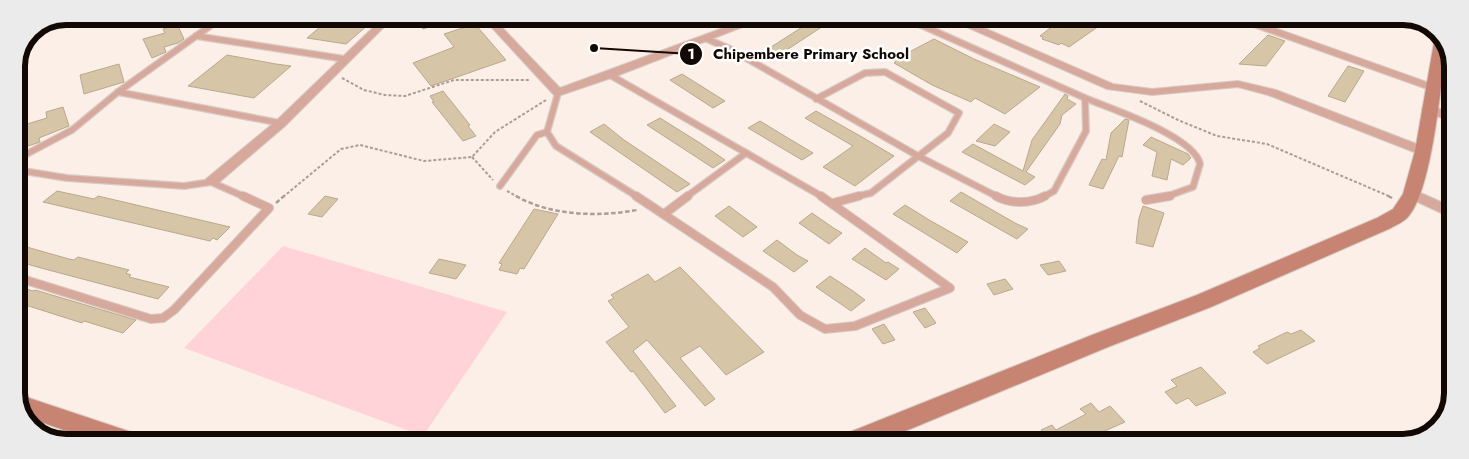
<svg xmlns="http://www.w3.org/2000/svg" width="1469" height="459" viewBox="0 0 1469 459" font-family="Jost,sans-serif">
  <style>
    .green { fill: #ffd3d7 }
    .building { fill: #d7c5a8; stroke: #baa88d }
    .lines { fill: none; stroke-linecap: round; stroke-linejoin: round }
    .lane-far1-casing { stroke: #d7cac3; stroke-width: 8 }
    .lane-casing { stroke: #d7cac3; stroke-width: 10 }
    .street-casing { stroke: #d7cac3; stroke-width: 2 }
    .secondary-casing { stroke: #d7cac3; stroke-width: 2 }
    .path-far1 { stroke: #a99d97; stroke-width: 2; stroke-dasharray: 3 2; stroke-linecap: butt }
    .path { stroke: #a99d97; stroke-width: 2.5; stroke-dasharray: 4.5 2.5; stroke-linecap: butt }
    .lane-far1 { stroke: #d7a99d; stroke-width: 5.5 }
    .lane { stroke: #d7a99d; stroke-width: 8 }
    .street { fill: #d7a99d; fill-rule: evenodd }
    .secondary { fill: #c78473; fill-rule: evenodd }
    .rim { fill: none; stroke: #120904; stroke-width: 6 }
    .leader { fill: none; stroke: #120904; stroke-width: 2 }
    .callout-dot { fill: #120904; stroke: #fff; stroke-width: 2 }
    .mark-label { font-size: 15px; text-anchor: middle; font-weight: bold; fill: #fff }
    .callout-label { font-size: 15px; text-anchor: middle; font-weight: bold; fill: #120904; stroke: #fff; stroke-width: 5; stroke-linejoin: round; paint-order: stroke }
  </style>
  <rect width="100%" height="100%" fill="#fcefe7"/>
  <!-- green -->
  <polygon class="green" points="283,246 507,312 423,436 184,348"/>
  <!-- building -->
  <g class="building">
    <polygon points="332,17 377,17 346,44 307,38"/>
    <polygon points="414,17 454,17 454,19 423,29"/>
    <polygon points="794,17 837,17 779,55 768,49 807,24"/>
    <polygon points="1063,18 1079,23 1084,19 1099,26 1069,47 1061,43 1059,45 1042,39 1043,37 1040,36"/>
    <polygon points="177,24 184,39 178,43 164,47 166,52 152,58 143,39 165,33 163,29"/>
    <polygon points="475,24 506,60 431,86 413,63 454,47 444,34"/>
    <polygon points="1268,35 1285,41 1266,66 1239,64"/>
    <polygon points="934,39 974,59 1040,87 1005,114 975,98 971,102 932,85 894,63 896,62 894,60"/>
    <polygon points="227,55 276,64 291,66 254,98 188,86"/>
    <polygon points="119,64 124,82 84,94 80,75"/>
    <polygon points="1348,66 1364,71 1345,102 1328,96"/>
    <polygon points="682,74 725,101 713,108 670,80"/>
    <polygon points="443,91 470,125 468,126 476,136 463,141 432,102 434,102 430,96"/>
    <polygon points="1065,94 1068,96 1067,99 1076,104 1062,115 1060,124 1026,172 1035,177 1025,185 962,152 973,144 1023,171 1032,140"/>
    <polygon points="63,107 69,126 39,138 40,142 22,148 17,127 47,118 46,112"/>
    <polygon points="816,111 862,137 894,156 855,186 823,167 853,146 805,118"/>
    <polygon points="660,118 700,143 725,160 713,168 647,125"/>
    <polygon points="1125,119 1129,120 1122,157 1119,156 1103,189 1089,185 1102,159 1106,160 1111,133"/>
    <polygon points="760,121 783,135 813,153 802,160 748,128"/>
    <polygon points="604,124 624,140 690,184 677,192 590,132"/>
    <polygon points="994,124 1010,132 995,146 976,141"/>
    <polygon points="1151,137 1188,154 1191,158 1183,165 1171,159 1167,180 1152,176 1157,152 1143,145"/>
    <polygon points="57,191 94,199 98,196 230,227 217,240 213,238 210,241 43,202"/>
    <polygon points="961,192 1015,223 1028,229 1017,239 950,201"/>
    <polygon points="325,196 338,199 322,217 308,214"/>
    <polygon points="905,205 931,221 968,242 957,253 893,214"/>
    <polygon points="729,206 757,227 743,237 715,216"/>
    <polygon points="1143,206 1164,213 1153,247 1136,243 1139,218"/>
    <polygon points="534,209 558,214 524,269 520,268 517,274 499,270 502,264 499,263"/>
    <polygon points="812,213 835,229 842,233 829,244 799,223"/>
    <polygon points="777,240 797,255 808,261 794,272 763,251"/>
    <polygon points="16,244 69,259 74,260 78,257 129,270 126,273 131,275 129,277 169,287 158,299 41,268 16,261"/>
    <polygon points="865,248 886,263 888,262 899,269 886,280 852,259"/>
    <polygon points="439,259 466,265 456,279 429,273"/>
    <polygon points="1059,261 1066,271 1048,275 1040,265"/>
    <polygon points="680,267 764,352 726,375 700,346 680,358 715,399 705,406 647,340 633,351 676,406 665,413 633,371 631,372 606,342 629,327 608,301 614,298 611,295 648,274 655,282"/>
    <polygon points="830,276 853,291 865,300 851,311 816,287"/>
    <polygon points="1005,279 1013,289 994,295 987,284"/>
    <polygon points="16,286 33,291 35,290 136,320 123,333 84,321 82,323 16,302"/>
    <polygon points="925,308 936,323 925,328 913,312"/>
    <polygon points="884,324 895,340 883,344 872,329"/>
    <polygon points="1301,330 1315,341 1267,364 1253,352 1260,348 1258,346 1287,332 1291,334"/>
    <polygon points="1201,367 1226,393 1196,406 1188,398 1176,404 1165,392 1177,386 1171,380"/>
    <polygon points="1091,403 1099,412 1110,406 1125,422 1080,442 1032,442 1046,435 1041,430 1052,425 1056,430 1086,414 1080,409"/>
  </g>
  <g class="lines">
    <defs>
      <g id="lane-far1">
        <polyline points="903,17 1085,98 1086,131 1054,191 1043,197"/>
        <polyline points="196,36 345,59"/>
        <polyline points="705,38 732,50 918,156 998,197"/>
        <polyline points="610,75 823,197"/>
        <polyline points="118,92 280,123"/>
        <polyline points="558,93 547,132 556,146 638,197"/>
        <path d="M1085 98C1111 109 1194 136 1200 164L1193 187 1165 197"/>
        <polyline points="816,99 865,73 885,72 959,113 948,133 871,193 854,197"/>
        <polyline points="17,170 67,178 184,186 211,182 245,197"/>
        <polyline points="16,171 19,158 72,130 118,92 224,16"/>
        <polyline points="500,186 537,135 547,132"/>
        <polyline points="686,197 746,153"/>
      </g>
      <g id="lane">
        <polyline points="636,196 773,287 800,315 825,329 855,326 950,288 821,196"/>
        <path d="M996 196C1010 204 1031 204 1045 196"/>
        <polyline points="1146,200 1170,196"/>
        <polyline points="833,203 859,196"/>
        <polyline points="664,214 688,196"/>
        <polyline points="16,277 151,319 163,318 174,310 269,208 243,196"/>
      </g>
      <g id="street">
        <polygon points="384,17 394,17 285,126 216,185 206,185 205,182 206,179 276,121"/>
        <polygon points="482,17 492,17 560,88 753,17 768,17 614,77 558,96 554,95"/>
        <polygon points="944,17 959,17 1113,84 1152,89 1238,81 1276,90 1427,148 1429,151 1423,155 1419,154 1268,95 1238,87 1152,95 1107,89"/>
        <polygon points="1107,18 1177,18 1172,21 1123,25"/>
        <polygon points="1233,18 1247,18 1435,85 1437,87 1435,89 1427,89 1234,20"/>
        <polygon points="1428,105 1452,113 1452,121 1424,112 1422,109 1424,106"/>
        <polygon points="1412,189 1452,207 1452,218 1407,197 1405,194 1407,191"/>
      </g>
      <g id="secondary">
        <path d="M1436 31 1442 35 1446 46C1441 84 1432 193 1407 218 1403 222 1396 225 1391 228L1211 307 1108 347 879 442H841L845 434 1092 335 1197 295 1377 218 1393 209 1403 194 1415 151Z"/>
        <polygon points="20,395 134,433 138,441 95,441 24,416 16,397"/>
      </g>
    </defs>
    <!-- lane-far1 casing -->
    <use href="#lane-far1" class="lane-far1-casing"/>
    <!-- lane casing -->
    <use href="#lane" class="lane-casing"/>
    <!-- street casing -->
    <use href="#street" class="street-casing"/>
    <!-- secondary casing -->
    <use href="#secondary" class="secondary-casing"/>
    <!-- path-far1 -->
    <g class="path-far1">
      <polyline points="342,78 364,90 385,95 405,96 454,80 530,80"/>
      <polyline points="1140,101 1178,120 1217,136 1267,144 1391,197"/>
      <polyline points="472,157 493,180"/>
      <polyline points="507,191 518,197"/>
      <polyline points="283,197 341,149 360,145 424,161 472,157 495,132 546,100"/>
    </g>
    <!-- path -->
    <g class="path">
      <path d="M516 196C551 216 598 217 637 210"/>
      <polyline points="1388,196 1392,198"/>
      <polyline points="276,203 284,196"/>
    </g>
    <!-- lane-far1 -->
    <use href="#lane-far1" class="lane-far1"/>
    <!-- lane -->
    <use href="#lane" class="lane"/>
    <!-- street -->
    <use href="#street" class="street"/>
    <!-- secondary -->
    <use href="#secondary" class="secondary"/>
  </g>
  <!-- crop -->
  <path d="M0 0H1469V459H0ZM66 25H1403A41 41 0 0 1 1444 66V393A41 41 0 0 1 1403 434H66A41 41 0 0 1 25 393V66A41 41 0 0 1 66 25Z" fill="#ecebeb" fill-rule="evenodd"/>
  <path class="rim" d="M66 25H1403A41 41 0 0 1 1444 66V393A41 41 0 0 1 1403 434H66A41 41 0 0 1 25 393V66A41 41 0 0 1 66 25Z"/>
  <!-- callouts -->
  <path class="leader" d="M594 48L691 54"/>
  <g class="callout-dot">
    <circle cx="594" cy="48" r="5"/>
    <circle cx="691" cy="54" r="12"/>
  </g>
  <g class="mark-label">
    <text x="691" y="59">1</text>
  </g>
  <g class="callout-label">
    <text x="811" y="59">Chipembere Primary School</text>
  </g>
</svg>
